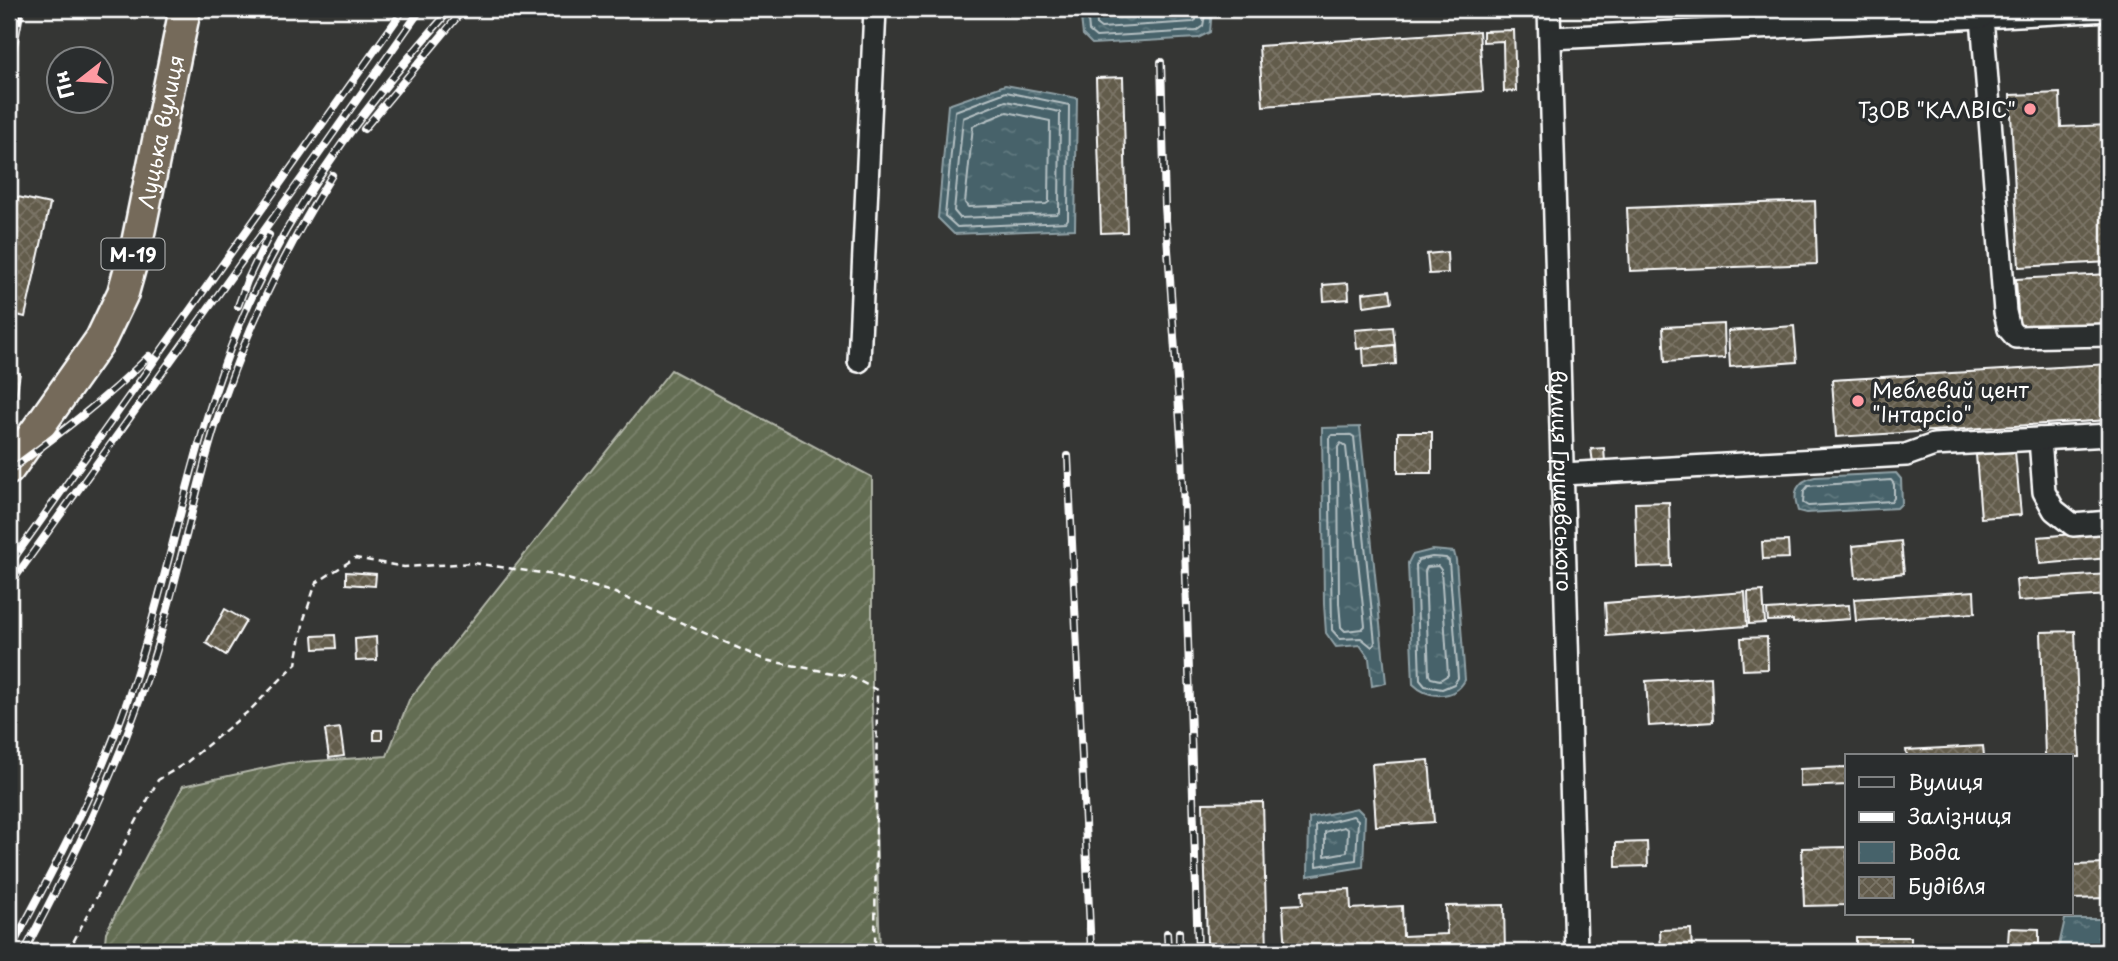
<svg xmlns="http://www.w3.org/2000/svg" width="2118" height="961" viewBox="0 0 2118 961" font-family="'Playpen Sans',sans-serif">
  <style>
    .garden { fill: url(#garden-furrows); stroke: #b2b6a9; stroke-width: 2 }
    .water { fill: url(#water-ripples); stroke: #90a1a6; stroke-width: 2 }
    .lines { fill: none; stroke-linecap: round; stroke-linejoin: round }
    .shore { stroke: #b5c0c3; stroke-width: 2 }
    .building { fill: url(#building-cross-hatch); stroke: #fff; stroke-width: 2 }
    .minor-casing { stroke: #fff; stroke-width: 26 }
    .highway-casing { stroke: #fff; stroke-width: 35 }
    .path { stroke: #fff; stroke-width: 2.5; stroke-dasharray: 7 5; stroke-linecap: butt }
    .minor { stroke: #2a2d2e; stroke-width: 21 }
    .highway { stroke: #746a5a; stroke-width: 30 }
    .rail-casing { stroke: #fff; stroke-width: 8 }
    .rail { stroke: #2a2d2e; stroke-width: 5; stroke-dasharray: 16; stroke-linecap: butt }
    .poi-dot { fill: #ff9aa2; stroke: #2a2d2e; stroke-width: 2.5 }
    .labels { text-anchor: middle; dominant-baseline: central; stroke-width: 7; stroke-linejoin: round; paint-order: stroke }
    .shield { fill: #2a2d2e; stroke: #bfc0c0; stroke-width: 2 }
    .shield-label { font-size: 19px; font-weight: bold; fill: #fff }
    .poi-label { font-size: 21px; fill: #fff; stroke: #2a2d2e; text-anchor: end }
    .street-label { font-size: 21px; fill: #fff; stroke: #2a2d2e }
  </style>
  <defs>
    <pattern id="garden-furrows" width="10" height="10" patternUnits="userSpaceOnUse" patternTransform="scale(1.75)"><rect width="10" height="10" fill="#646d53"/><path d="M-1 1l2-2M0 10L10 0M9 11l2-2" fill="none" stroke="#7b836d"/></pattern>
    <pattern id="water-ripples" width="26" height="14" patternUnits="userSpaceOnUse" patternTransform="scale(1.75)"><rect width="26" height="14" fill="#46626a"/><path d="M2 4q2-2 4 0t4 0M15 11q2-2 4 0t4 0" fill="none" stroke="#627a80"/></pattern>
    <pattern id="building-cross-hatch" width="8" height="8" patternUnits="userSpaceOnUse" patternTransform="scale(1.75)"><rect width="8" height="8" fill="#625b4b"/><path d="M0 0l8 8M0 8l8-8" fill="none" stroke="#7a7466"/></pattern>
  </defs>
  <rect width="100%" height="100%" fill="#353634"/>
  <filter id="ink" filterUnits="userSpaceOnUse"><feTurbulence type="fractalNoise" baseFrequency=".0143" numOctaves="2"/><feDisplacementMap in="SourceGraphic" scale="14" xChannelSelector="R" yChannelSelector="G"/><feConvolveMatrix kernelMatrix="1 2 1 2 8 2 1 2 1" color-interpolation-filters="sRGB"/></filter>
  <g filter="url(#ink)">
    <!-- garden -->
    <polygon class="garden" points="671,370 872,477 872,704 880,952 104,952 106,932 183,786 288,763 387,756 409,700"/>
    <!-- water -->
    <g class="water">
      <polygon points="1080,9 1212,9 1210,32 1198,38 1092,44 1083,35"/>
      <polygon points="1005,85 1077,98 1075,229 954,234 938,218 948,105"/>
      <polygon points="1360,427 1386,683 1372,686 1369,658 1360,645 1336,647 1326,633 1324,604 1322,428"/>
      <path d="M1896 473 1901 479 1902 503 1897 508 1806 513 1798 511C1792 493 1796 481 1815 477Z"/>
      <path d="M1432 550 1454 552 1456 560 1465 680C1454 700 1428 699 1413 684L1408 563 1412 555Z"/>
      <polygon points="1357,808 1365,816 1363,867 1308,876 1309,818"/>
      <polygon points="2065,919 2109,919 2109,952 2052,952 2058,950"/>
    </g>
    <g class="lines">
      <!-- shore -->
      <g class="shore">
        <polyline points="1087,9 1089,31 1096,37 1196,31 1203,26 1206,9"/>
        <polyline points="1096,9 1097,25 1101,28 1193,22 1196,20 1197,9"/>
        <polyline points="1106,9 1107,15 1110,17 1183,12 1186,9"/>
        <polygon points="1006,92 1069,105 1068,219 1066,222 957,227 945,216 955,111"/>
        <polygon points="1006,101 1060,112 1059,212 1056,214 960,218 954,211 963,118"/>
        <polygon points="1007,112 1050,121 1049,202 1046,204 968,207 965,203 973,126"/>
        <polygon points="1332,435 1351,435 1354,437 1375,643 1372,647 1361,638 1340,639 1332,630 1329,438"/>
        <polygon points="1341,443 1346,447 1365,626 1362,629 1345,631 1341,627 1339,603 1338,447"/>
        <polygon points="1891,480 1894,484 1894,498 1892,501 1808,506 1803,503 1804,491 1808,486"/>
        <polygon points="1432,557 1446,558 1449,561 1458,678 1454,684 1442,689 1425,686 1420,680 1416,565 1418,560"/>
        <polygon points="1438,566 1441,570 1448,675 1440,680 1431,678 1429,675 1425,571 1427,567"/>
        <polygon points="1353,816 1358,820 1356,860 1317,866 1316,825"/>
        <polygon points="1344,827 1348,830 1347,852 1325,856 1325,832"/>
      </g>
    </g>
    <!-- building -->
    <g class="building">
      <polygon points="219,9 255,9 253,18 219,11"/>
      <polygon points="1514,30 1516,91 1504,92 1503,41 1483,42 1483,31"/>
      <polygon points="1479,31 1483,91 1263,106 1259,46"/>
      <polygon points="1123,77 1127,232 1101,233 1096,78"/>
      <polygon points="2060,93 2061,127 2109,125 2109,262 2019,267 2010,95"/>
      <polygon points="9,195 50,204 25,317 9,313"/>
      <polygon points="1815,201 1817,264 1630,271 1627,208"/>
      <polygon points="1447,252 1448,273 1429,274 1427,254"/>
      <polygon points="2109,274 2109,324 2019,329 2016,279"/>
      <polygon points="1348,283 1349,299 1324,301 1323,285"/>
      <polygon points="1390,290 1392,302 1364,306 1363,293"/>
      <polygon points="1724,324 1725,358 1665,362 1663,327"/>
      <polygon points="1794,326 1797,362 1730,367 1728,331"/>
      <polygon points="1393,327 1395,345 1357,349 1355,330"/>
      <polygon points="1395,345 1396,364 1364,367 1363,348"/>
      <polygon points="2109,364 2109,420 1836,437 1832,380"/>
      <polygon points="9,371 20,373 15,404 9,403"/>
      <rect x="1398" y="432" width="34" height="41"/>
      <polygon points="1604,448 1605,462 1593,463 1591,449"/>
      <polygon points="2015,451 2021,515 1981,518 1976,455"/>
      <polygon points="1669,502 1671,566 1637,567 1635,503"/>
      <polygon points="2109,531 2109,558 2040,564 2038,537"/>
      <polygon points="1788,541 1789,558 1763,559 1762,542"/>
      <polygon points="1901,541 1904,573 1856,578 1853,546"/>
      <polygon points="346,572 376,574 375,586 346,584"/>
      <polygon points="2109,574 2109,595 2018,601 2016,580"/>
      <polygon points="1763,591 1765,623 1749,624 1748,592"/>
      <polygon points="1974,591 1975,613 1856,621 1854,599"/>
      <polygon points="1745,592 1747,626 1607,636 1605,603"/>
      <polygon points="1849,605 1850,619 1793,623 1793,620 1768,621 1767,610"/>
      <polygon points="225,609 246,621 226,655 206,643"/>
      <polygon points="2075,631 2080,757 2045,756 2041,632"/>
      <polygon points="335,635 336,648 314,649 313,636"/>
      <polygon points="376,637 377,660 356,661 355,639"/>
      <polygon points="1767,637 1768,669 1743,670 1741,638"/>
      <polygon points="1711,677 1713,722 1649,726 1646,681"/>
      <polygon points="340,728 344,756 329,758 325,730"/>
      <rect x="374" y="730" width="8" height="10"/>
      <polygon points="1983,746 1984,756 1907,756 1906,750"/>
      <polygon points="1429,760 1434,822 1376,826 1372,764"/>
      <polygon points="1847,767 1847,785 1800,787 1800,769"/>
      <polygon points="1263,802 1267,952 1231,952 1230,943 1207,943 1203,803"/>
      <polygon points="1647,842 1648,866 1616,867 1616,843"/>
      <polygon points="1847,847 1847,905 1804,906 1802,848"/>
      <polygon points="2109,864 2109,898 2071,899 2071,865"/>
      <polygon points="1350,889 1351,909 1402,906 1403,936 1447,934 1446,906 1504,905 1505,952 1286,952 1283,905 1303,904 1302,891"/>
      <polygon points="2009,928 2039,929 2039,944 2008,943"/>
      <polygon points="1691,929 1692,952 1661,952 1660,930"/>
      <rect x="1856" y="937" width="55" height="15"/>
    </g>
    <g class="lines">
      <defs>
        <g id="minor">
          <path id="s1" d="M1549 9 1576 952"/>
          <polyline points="2109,10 1982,17 2005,312 2009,329 2016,337 2109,335"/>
          <polyline points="1551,38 1982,17"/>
          <polyline points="859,361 875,9"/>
          <polyline points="2040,439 2044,492 2054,510 2073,525 2109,522"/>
          <polyline points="1563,474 1906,455 1934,445 2109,435"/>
        </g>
        <g id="highway">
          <path id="s2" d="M9 469 101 339 123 293 137 243 185 9"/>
        </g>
      </defs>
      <!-- minor casing -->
      <use href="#minor" class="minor-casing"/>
      <!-- highway casing -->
      <use href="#highway" class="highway-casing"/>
      <!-- path -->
      <polyline class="path" points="68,952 158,780 187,762 250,710 296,664 304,619 316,583 355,558 404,567 473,563 554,575 615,593 765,660 849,676 877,690 875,952"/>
      <!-- minor -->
      <use href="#minor" class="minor"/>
      <!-- highway -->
      <use href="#highway" class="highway"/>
      <defs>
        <g id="rail">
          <polyline points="1161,62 1165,206 1182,452 1198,952"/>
          <polyline points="9,71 21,9"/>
          <polyline points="364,129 464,9"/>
          <polyline points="238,306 247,281 269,235"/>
          <polyline points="1068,456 1091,952"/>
          <path d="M9 471C58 435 106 399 149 356"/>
          <polyline points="9,565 404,9"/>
          <polyline points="9,586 304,175 421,9"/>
          <polyline points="1179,932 1179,952"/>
          <polyline points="1167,933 1168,952"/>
          <path d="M9 952C56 866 103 777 133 684 176 553 196 414 255 290 305 185 374 95 451 9"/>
          <path d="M24 952C72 861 115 776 147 678 174 598 189 514 213 433 240 343 282 255 332 175"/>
        </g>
      </defs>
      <!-- rail casing -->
      <use href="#rail" class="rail-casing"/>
      <!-- rail -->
      <use href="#rail" class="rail"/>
    </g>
  </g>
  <!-- markers -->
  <g class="poi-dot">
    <circle cx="2030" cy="109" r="7"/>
    <circle cx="1858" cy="401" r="7"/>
  </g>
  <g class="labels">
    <!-- shield labels -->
    <rect class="shield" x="101.5" y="238.5" width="63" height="31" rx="5"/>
    <g class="shield-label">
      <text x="133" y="254">М-19</text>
    </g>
    <!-- poi labels -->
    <g class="poi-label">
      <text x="2016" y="109">ТзОВ "КАЛВІС"</text>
      <text x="1872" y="389" text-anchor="start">Меблевий цент<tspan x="1872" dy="24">"Інтарсіо"</tspan></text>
    </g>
    <!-- street labels -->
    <g class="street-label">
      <text stroke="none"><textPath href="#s2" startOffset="376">Луцька вулиця</textPath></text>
      <text stroke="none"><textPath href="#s1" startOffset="472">вулиця Грушевського</textPath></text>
    </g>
  </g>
  <!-- margin -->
  <rect width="2118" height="961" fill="none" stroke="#2a2d2e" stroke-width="35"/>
  <rect x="18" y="18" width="2083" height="926" fill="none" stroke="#fff" stroke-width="2.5" filter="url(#ink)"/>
  <!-- legend -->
  <rect x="1845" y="754" width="228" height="161" fill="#2a2d2e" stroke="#7f8182" stroke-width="2"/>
  <rect x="1859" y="777" width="35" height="10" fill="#2a2d2e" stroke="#7f8182" stroke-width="2"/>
  <text x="1908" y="790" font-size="21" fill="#ffffff">Вулиця</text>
  <rect x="1859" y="812" width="35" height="10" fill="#ffffff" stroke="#7f8182" stroke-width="2"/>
  <text x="1908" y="824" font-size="21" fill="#ffffff">Залізниця</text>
  <rect x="1859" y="842" width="35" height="21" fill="url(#water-ripples)" stroke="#7f8182" stroke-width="2"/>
  <text x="1908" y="860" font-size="21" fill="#ffffff">Вода</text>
  <rect x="1859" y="877" width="35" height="21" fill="url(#building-cross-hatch)" stroke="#7f8182" stroke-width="2"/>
  <text x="1908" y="894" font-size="21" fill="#ffffff">Будівля</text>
  <!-- north arrow -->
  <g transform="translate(80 80) rotate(253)"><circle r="33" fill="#2a2d2e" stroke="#7f8182" stroke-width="2"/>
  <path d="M0-5L12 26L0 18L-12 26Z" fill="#ff9aa2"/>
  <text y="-10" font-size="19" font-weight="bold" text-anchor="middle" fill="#ffffff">Пн</text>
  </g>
</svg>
